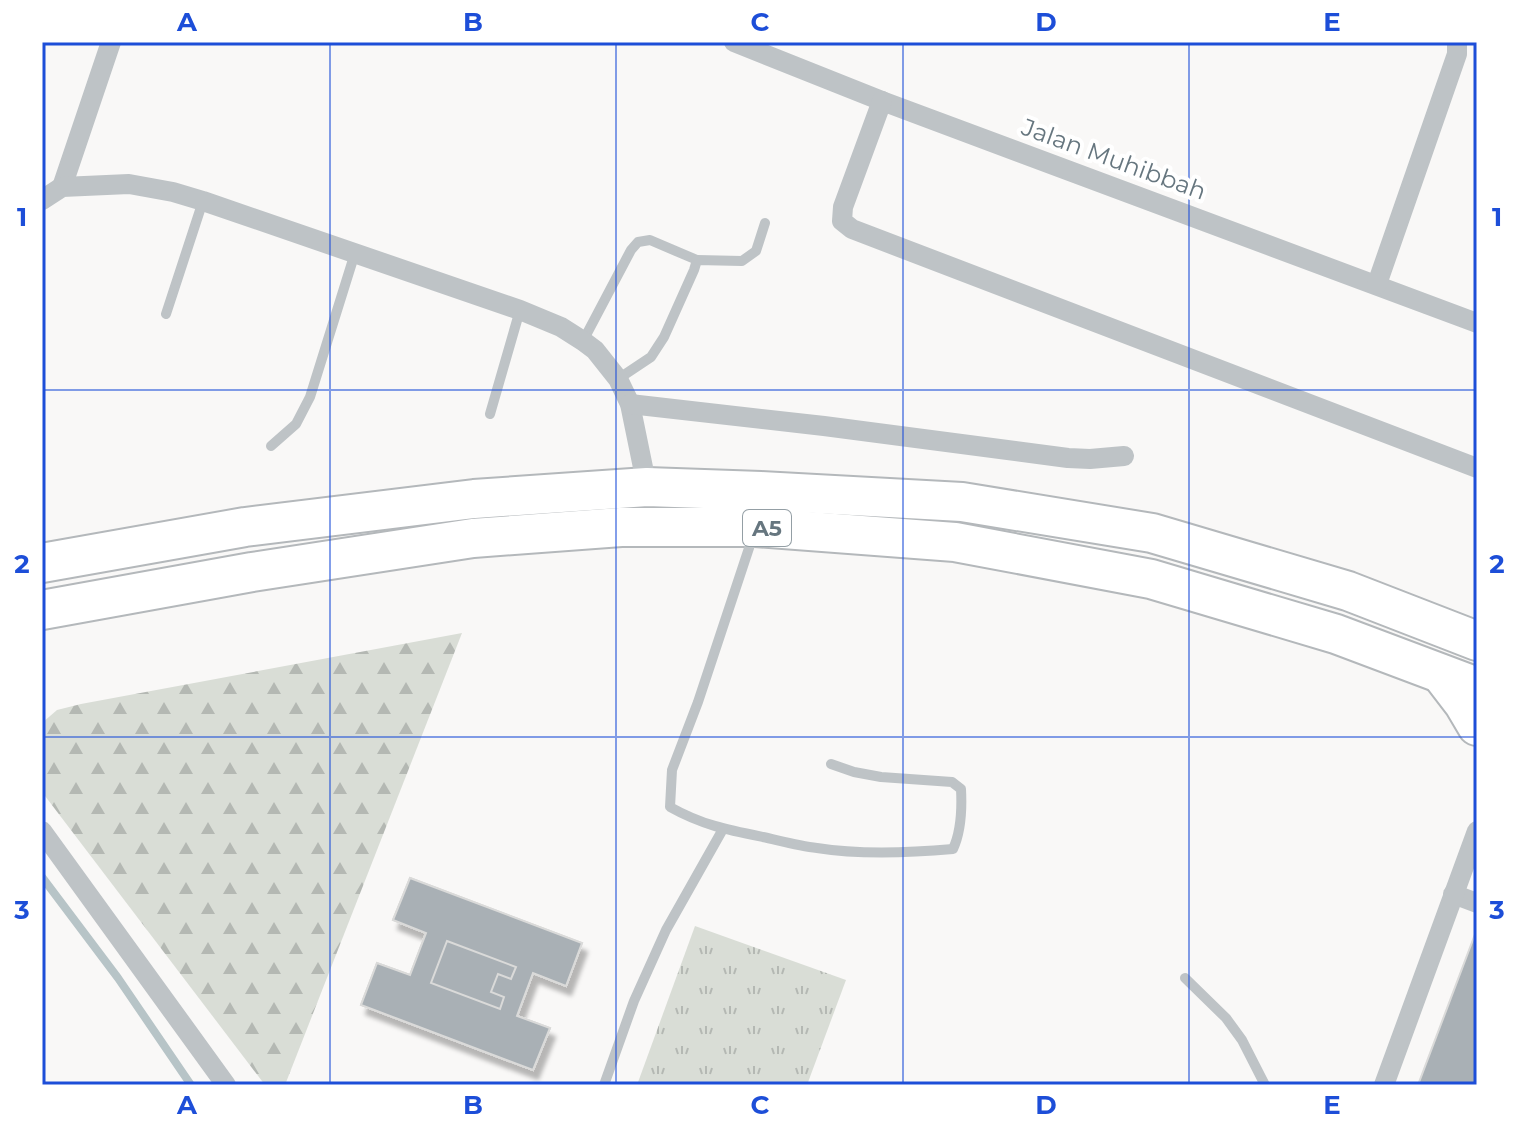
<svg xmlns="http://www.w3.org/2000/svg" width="1519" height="1127" viewBox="0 0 1519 1127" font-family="Montserrat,sans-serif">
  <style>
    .grass { fill: url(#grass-tufts) }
    .forest { fill: url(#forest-firs) }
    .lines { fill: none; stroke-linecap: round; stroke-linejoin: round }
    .stream { stroke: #b7c4c7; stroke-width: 8 }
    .building { fill: #a9b0b5; stroke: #dadad9; stroke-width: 2; fill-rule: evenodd; filter: url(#shadow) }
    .highway-casing { stroke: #b4b8bb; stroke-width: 42 }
    .lane { stroke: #bec3c6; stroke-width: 10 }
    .street { stroke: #bec3c6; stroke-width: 20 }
    .highway { stroke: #fff; stroke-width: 38 }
    .grid { fill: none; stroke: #1d4ed8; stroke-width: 2; stroke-opacity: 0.55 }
    .labels { text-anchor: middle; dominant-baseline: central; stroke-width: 8; stroke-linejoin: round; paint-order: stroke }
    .shield { fill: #fff; stroke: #949fa5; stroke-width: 2 }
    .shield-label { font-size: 22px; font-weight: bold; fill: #66767f }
    .street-label { font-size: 24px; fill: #66767f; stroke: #fff }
    .neatline { fill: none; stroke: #1d4ed8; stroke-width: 3 }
    .grid-label { font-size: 26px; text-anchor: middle; font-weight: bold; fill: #1d4ed8 }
  </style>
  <defs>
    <pattern id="grass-tufts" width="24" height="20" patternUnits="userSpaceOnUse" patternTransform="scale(2)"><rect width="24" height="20" fill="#d9ddd6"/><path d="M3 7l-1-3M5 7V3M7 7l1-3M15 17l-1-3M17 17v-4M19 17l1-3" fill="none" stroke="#b4b8b3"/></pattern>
    <pattern id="forest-firs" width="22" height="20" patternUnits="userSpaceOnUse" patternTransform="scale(2)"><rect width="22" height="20" fill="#d9ddd6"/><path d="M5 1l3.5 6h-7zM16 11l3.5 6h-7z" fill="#b4b8b3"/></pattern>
    <filter id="shadow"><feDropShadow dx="5" dy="9" stdDeviation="2" flood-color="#0004"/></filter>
  </defs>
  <rect width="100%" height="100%" fill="#f9f8f7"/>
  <!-- grass -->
  <polygon class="grass" points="695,926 846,980 807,1085 637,1085"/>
  <!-- forest -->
  <polygon class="forest" points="462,633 285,1085 265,1085 42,792 42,723 57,710 81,704"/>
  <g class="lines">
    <!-- stream -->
    <polyline class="stream" points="42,877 118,978 191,1085"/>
  </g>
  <!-- building -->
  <g class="building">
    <path d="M410 878 582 943 566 986 533 973 517 1016 550 1028 533 1070 361 1005 377 963 410 975 426 933 393 920ZM447 941 516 967 511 979 498 974 491 992 504 997 500 1009 431 983Z"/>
    <polygon points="410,878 582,943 566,986 533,973 517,1016 550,1028 533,1070 361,1005 377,963 410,975 426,933 393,920"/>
    <polygon points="1477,929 1477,1085 1418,1085"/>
    <polygon points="447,941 516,967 511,979 498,974 491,992 504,997 500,1009 431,983"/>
  </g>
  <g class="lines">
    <defs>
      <g id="highway">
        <polyline points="42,563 245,527 474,499 647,487 761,491 962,502 1152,533 1348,591 1477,641"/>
        <polyline points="42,610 252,572 473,538 621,527 756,527 955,542 1151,579 1336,634 1477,687"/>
        <polyline points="1441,674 1464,704 1477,726"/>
      </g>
    </defs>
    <!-- highway casing -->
    <use href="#highway" class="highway-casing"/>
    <!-- lane -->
    <g class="lane">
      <polyline points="166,314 203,201"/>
      <polyline points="583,341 631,250 638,242 650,240 697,260"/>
      <polyline points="618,379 651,357 664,337 694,270 697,260 742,261 756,251 765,223"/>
      <polyline points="490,414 520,310"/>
      <polyline points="271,446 296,424 310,397 355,253"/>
      <path d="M754 533 698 702 672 770 670 807C702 825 728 830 763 837 781 841 799 846 817 848 861 855 908 853 953 849 961 832 962 808 961 789L952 782 881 777 854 772 831 764"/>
      <polyline points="1185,978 1226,1018 1242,1040 1265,1085"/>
      <polyline points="604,1085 634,1001 666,930 723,829"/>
    </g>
    <!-- street -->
    <g class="street">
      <polyline points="734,42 882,101 1477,323"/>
      <polyline points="882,101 843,207 842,221 852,229 1477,468"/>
      <polyline points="62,187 111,42"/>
      <polyline points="42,200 62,187 129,184 173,192 203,201 520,310 561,327 583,341 595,350 618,379 630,404 647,487"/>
      <polyline points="1377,284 1457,54 1457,42"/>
      <polyline points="630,404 824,426 1068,458 1090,459 1124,456"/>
      <polyline points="42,831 226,1085"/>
      <polyline points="1453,894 1477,903"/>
      <polyline points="1384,1085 1477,831"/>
    </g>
    <!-- highway -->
    <use href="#highway" class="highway"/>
  </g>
  <!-- grid -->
  <path class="grid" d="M330 42V1085M616 42V1085M903 42V1085M1189 42V1085M42 390H1477M42 737H1477"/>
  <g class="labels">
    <!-- shield labels -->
    <rect class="shield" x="743" y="510" width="48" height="36" rx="6"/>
    <g class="shield-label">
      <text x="767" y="528">A5</text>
    </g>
    <!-- street labels -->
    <g class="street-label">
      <text transform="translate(1114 159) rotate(20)">Jalan Muhibbah</text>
    </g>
  </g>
  <!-- border -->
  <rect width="1519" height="1127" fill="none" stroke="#ffffff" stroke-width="88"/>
  <rect x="44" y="44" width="1431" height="1039" class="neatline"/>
  <g class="grid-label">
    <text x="187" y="31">A</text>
    <text x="473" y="31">B</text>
    <text x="760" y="31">C</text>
    <text x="1046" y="31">D</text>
    <text x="1332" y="31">E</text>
    <text x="22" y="226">1</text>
    <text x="1497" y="226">1</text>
    <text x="22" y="573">2</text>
    <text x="1497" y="573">2</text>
    <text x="22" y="919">3</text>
    <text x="1497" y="919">3</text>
    <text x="187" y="1114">A</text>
    <text x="473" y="1114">B</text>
    <text x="760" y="1114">C</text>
    <text x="1046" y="1114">D</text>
    <text x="1332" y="1114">E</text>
  </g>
</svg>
